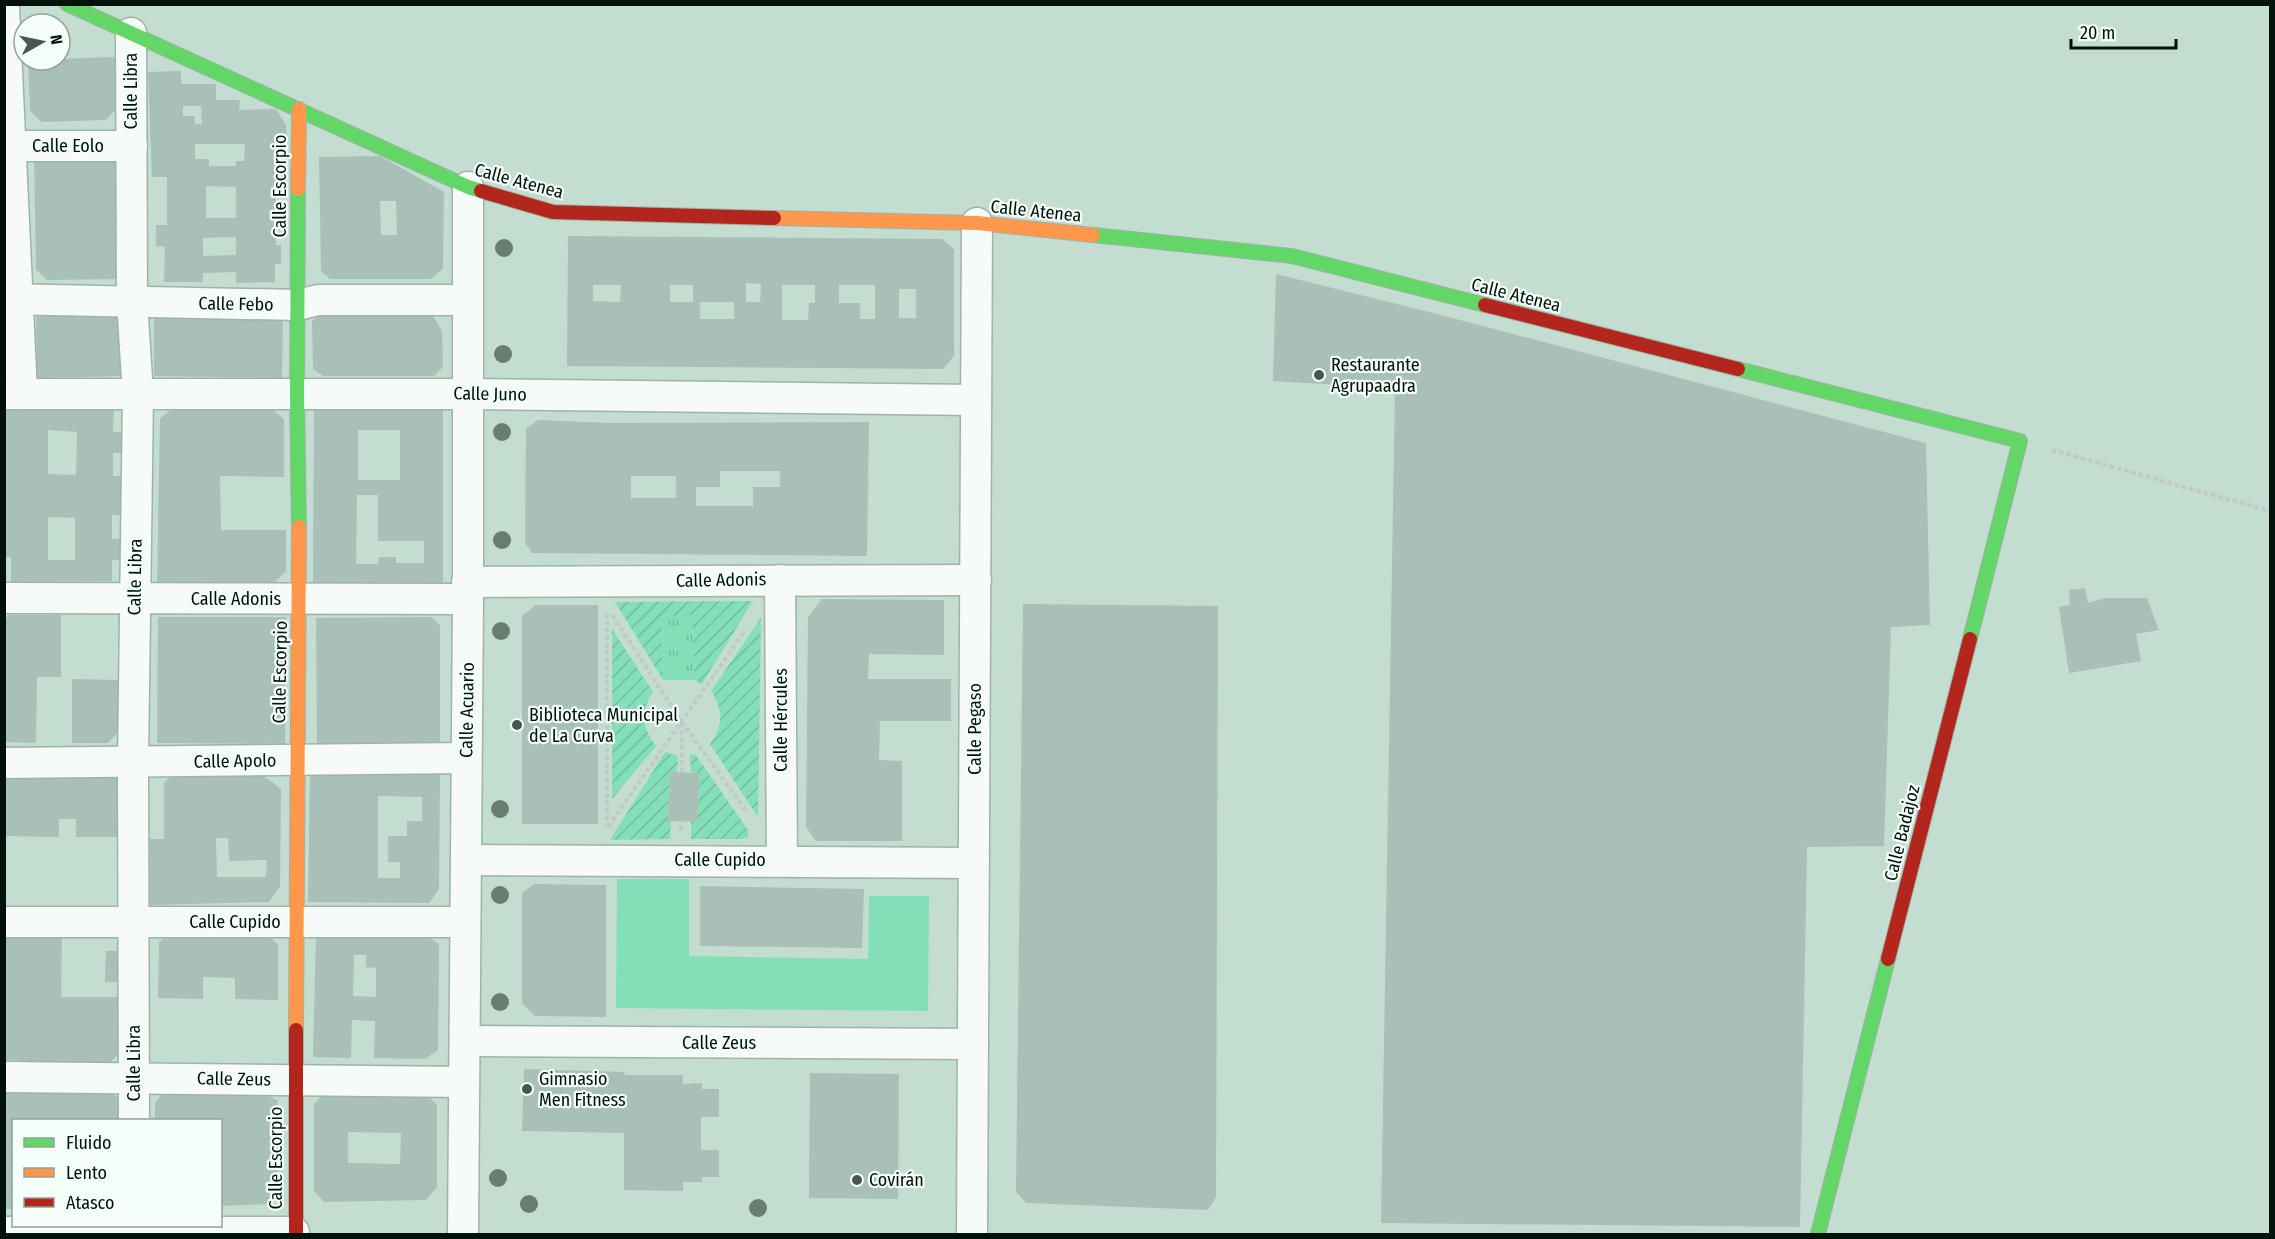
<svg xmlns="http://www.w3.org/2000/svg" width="2275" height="1239" viewBox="0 0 2275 1239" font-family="'Fira Sans Condensed',sans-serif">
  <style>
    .grass { fill: #84dfb8 }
    .park { fill: url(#park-tufts) }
    .garden { fill: url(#garden-furrows) }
    .building { fill: #a9c0b8; fill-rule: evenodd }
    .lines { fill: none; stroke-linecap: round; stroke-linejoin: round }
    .street-casing { stroke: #9fb3a8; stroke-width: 33 }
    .fast-casing { stroke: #9fb3a8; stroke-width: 16 }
    .slow-casing { stroke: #9fb3a8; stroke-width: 16 }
    .jam-casing { stroke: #9fb3a8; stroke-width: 16 }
    .path { stroke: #c2cac6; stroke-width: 4; stroke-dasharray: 4.5 3; stroke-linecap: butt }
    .street { stroke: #f6faf8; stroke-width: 30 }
    .fast { stroke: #63d668; stroke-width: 14 }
    .slow { stroke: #ff974d; stroke-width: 14 }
    .jam { stroke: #b3261e; stroke-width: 14 }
    .tree { fill: #667f72 }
    .poi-dot { fill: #46584f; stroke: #f5fff9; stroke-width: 2 }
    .labels { text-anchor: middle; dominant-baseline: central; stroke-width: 4.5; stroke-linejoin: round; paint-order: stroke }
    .street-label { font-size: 18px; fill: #021109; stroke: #f5fff9 }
    .poi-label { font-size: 18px; fill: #021109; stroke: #f5fff9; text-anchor: start }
  </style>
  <defs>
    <pattern id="park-tufts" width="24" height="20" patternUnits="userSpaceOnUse" patternTransform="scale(1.5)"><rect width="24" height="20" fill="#84dfb8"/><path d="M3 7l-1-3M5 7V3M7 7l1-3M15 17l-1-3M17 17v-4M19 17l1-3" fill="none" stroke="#70be9d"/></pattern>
    <pattern id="garden-furrows" width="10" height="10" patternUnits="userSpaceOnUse" patternTransform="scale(1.5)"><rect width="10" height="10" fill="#84dfb8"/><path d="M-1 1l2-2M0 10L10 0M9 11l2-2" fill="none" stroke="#70be9d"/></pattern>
  </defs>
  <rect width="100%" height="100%" fill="#c3ddd0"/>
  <!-- grass -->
  <polygon class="grass" points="617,879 689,879 689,956 868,959 869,896 929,896 928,1011 616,1008"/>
  <!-- park -->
  <polygon class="park" points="661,615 692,615 694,680 663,680"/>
  <!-- garden -->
  <g class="garden">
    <polygon points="753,601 702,684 694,680 692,615 661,616 663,680 615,602"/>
    <path d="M761 618 758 817 710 744C723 726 724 711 711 691Z"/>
    <path d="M612 629 653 692C640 711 642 728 656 746L612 799Z"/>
    <polygon points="665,752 678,756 677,772 670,772 668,820 671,821 670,839 610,840"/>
    <polygon points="695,754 748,830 748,837 744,839 691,839 691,822 697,821 700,773 691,772 690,755"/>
  </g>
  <!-- building -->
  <g class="building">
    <polygon points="116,57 116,109 106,120 42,122 30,111 28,60"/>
    <path d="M181 71V84H216V100H240L239 110 276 109 286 125 287 161H275L276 245H281V264H275V282L236 283V272L203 273V282H164L165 247 156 246V225H167V177H152L148 72ZM183 106H201L202 124H195V116H183ZM195 144H245L244 161H236V166H209V159H195ZM206 186 236 187V218H206ZM236 237V255L203 256V238Z"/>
    <polygon points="118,152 121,279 47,280 36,269 34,154"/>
    <path d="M380 156 444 192 443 269 431 279H330L321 271 319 157ZM380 201H396L397 235H381Z"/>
    <path d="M568 236 942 239 954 249V356L943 369 567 366ZM746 283 761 284 760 302H746ZM593 285H621L620 302 593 301ZM670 285H693V302H670ZM782 285H815V303H809L808 320H782ZM839 285H875V319H860V303H839ZM899 289H916V318H899ZM700 302H734V319H700Z"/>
    <polygon points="1276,274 1445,316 1926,443 1930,625 1891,627 1884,846 1807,847 1800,1227 1381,1223 1395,388 1273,381"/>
    <polygon points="123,310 125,376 37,378 36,312"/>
    <polygon points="154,312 283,313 282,378 154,376"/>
    <polygon points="322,312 432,314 442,331 443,367 434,376 323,376 313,369 312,321"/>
    <path d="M11 407H114L113 432H128L127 453H113V476H127V515H112V539L127 538V560H112V581L11 582V557H4V413ZM48 430 77 432 76 475 48 474ZM48 517 75 518V560H48Z"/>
    <polygon points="174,408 271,408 284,419 284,477 220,476 221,530 286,530 286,571 273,584 157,584 160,418"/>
    <path d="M314 410H443V586L313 584ZM358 430H400V480H358ZM357 495H378V541H424V563H396V557H379L378 564H356Z"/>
    <path d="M538 420 611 423 869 422 867 556 532 553 525 543 526 429ZM720 471H780V487H753V506H696V487H720ZM631 476H676V498H631Z"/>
    <polygon points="2085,588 2088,603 2105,598 2147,598 2159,630 2136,634 2141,661 2069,673 2059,607 2070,605 2069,590"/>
    <polygon points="822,599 944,600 944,655 869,654 868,679 951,679 951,721 880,721 879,760 902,761 902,841 816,841 806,827 808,617"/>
    <polygon points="1023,604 1218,606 1216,1197 1208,1210 1026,1203 1016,1192"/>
    <polygon points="536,605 598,605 598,824 522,824 522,616"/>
    <polygon points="9,615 61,615 61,677 37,677 36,743 4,742 4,620"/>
    <polygon points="158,617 286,617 285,744 157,743"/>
    <polygon points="431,617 440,625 440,743 317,744 316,618"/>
    <polygon points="72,679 121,680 120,730 108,743 72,743"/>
    <path d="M231 771 232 777 264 776 281 789 280 887 269 902 150 905 149 839H164V783L174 772ZM216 838H228L229 861 267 860 266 877H217Z"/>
    <polygon points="670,772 700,773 697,822 668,821"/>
    <polygon points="4,773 111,773 124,785 124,837 76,837 76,819 59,819 59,837 4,836"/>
    <path d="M310 773 440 774 439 889 429 903 308 902ZM378 796 422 797V821H407V836H388V862H400V878H378Z"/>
    <polygon points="534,884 606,885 606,1017 535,1016 522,1003 522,893"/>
    <polygon points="700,886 864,889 862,948 700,946"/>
    <polygon points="4,931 62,932 61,997 119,997 119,1053 109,1064 4,1060"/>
    <polygon points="168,935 270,937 278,945 278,1000 235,999 235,978 203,977 203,999 158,998 159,942"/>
    <path d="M316 936 428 937 439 944 438 1050 425 1059 374 1058 375 1021 352 1020 351 1058 313 1057ZM354 955H366V967L376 968V997L353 996Z"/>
    <polygon points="106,951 120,951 120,982 105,982"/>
    <polygon points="524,1069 625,1072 624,1075 683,1075 683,1084 702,1083 702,1089 719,1089 719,1117 701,1117 701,1150 719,1150 719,1177 702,1177 702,1182 683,1182 683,1191 624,1190 624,1133 522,1131"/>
    <polygon points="810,1073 899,1074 898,1199 809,1198"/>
    <polygon points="4,1093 111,1093 121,1100 121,1120 14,1120 14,1209 4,1209"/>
    <polygon points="163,1093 265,1093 278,1101 278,1196 269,1204 220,1206 220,1120 155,1120 155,1103"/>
    <path d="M323 1094H426L437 1105V1187L426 1200 324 1202 314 1191V1104ZM348 1132 401 1133 400 1164 348 1163Z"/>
  </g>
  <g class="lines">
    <defs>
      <g id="street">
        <polyline points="4,6 22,394"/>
        <polyline points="131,33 132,301 138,395 133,762 134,1120"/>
        <polyline points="4,146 132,146"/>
        <polyline points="4,299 298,305 318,300 467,300"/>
        <polyline points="4,394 468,394 976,400"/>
        <polyline points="780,580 782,860"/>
        <polyline points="467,582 976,580"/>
        <polyline points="4,598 468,599"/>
        <polyline points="4,763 466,758"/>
        <polyline points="466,860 974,863"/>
        <polyline points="4,922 465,922"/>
        <polyline points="465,1041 973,1044"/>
        <polyline points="4,1077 464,1082"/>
        <polyline points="4,1232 294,1232"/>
        <polyline points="463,1234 468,599 468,187"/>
        <polyline points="972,1234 977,223"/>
      </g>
      <g id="fast">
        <polyline points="67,4 468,187 481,191"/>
        <polyline points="298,189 297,394 299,527"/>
        <polyline points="1093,235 1292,256 1485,305"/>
        <polyline points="1738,369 2020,441 1970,639"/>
        <polyline points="1818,1234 1888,959"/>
      </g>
      <g id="slow">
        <polyline points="298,189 299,109"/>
        <polyline points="774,218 977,223 1093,235"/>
        <polyline points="296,1030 299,527"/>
      </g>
      <g id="jam">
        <polyline points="481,191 553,212 774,218"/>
        <polyline points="1485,305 1738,369"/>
        <polyline points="1888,959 1970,639"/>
        <polyline points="296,1030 296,1234"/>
      </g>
    </defs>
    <!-- street casing -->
    <use href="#street" class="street-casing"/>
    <!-- fast casing -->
    <use href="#fast" class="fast-casing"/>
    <!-- slow casing -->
    <use href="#slow" class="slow-casing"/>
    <!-- jam casing -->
    <use href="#jam" class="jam-casing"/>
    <!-- path -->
    <g class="path">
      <polyline points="2052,450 2270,511"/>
      <polyline points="607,613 607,827"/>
      <polyline points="612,615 682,722 747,812"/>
      <polyline points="682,772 682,722"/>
      <polyline points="608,827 746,629"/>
      <polyline points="681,830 681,821"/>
    </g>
    <!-- street -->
    <use href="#street" class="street"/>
    <!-- fast -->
    <use href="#fast" class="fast"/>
    <!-- slow -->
    <use href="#slow" class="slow"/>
    <!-- jam -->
    <use href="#jam" class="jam"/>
  </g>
  <!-- trees -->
  <g class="tree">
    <circle cx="504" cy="248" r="9"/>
    <circle cx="503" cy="354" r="9"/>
    <circle cx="502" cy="432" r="9"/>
    <circle cx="502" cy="540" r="9"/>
    <circle cx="501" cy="631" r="9"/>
    <circle cx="500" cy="809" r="9"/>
    <circle cx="500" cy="895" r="9"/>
    <circle cx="500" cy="1002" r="9"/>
    <circle cx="498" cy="1178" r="9"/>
    <circle cx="529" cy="1204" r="9"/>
    <circle cx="758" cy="1208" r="9"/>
  </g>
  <!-- markers -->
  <g class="poi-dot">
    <circle cx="1319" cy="375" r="6"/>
    <circle cx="517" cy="725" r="6"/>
    <circle cx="527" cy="1089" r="6"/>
    <circle cx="857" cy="1180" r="6"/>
  </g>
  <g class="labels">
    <!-- street labels -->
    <g class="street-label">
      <text transform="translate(131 91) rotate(-90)">Calle Libra</text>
      <text x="68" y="146">Calle Eolo</text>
      <text transform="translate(519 181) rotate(15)">Calle Atenea</text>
      <text transform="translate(280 186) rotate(-90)">Calle Escorpio</text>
      <text transform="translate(1036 211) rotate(6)">Calle Atenea</text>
      <text transform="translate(1516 295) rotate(14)">Calle Atenea</text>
      <text transform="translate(236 304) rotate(1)">Calle Febo</text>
      <text transform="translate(490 394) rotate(1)">Calle Juno</text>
      <text transform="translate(135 577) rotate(-89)">Calle Libra</text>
      <text transform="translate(721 580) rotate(-1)">Calle Adonis</text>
      <text x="236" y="599">Calle Adonis</text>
      <text transform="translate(280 672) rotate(-89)">Calle Escorpio</text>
      <text transform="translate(467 710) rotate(-89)">Calle Acuario</text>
      <text transform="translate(781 720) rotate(-90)">Calle Hércules</text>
      <text transform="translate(975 729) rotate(-90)">Calle Pegaso</text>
      <text transform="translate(235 761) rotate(-1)">Calle Apolo</text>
      <text transform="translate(1902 833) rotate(-76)">Calle Badajoz</text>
      <text x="720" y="860">Calle Cupido</text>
      <text x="235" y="922">Calle Cupido</text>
      <text x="719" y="1043">Calle Zeus</text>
      <text transform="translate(134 1063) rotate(-90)">Calle Libra</text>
      <text transform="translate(234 1079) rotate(1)">Calle Zeus</text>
      <text transform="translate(276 1158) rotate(-90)">Calle Escorpio</text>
    </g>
    <!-- poi labels -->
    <g class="poi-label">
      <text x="1331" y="365">Restaurante<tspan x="1331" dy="21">Agrupaadra</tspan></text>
      <text x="529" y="715">Biblioteca Municipal<tspan x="529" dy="21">de La Curva</tspan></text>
      <text x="539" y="1079">Gimnasio<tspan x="539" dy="21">Men Fitness</tspan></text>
      <text x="869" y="1180">Covirán</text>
    </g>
  </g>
  <!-- border -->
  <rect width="2275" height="1239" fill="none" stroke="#021109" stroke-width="12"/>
  <!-- legend -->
  <rect x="12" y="1119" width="210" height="108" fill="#f5fff9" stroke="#94a099" stroke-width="1.5"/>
  <rect x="24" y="1138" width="30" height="9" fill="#63d668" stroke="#94a099" stroke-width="1.5"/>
  <text x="66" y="1149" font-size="18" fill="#021109">Fluido</text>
  <rect x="24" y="1168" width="30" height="9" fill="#ff974d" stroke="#94a099" stroke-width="1.5"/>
  <text x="66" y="1179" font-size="18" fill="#021109">Lento</text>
  <rect x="24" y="1198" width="30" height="9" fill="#b3261e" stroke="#94a099" stroke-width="1.5"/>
  <text x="66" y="1209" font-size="18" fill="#021109">Atasco</text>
  <!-- north arrow -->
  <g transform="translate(42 42) rotate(81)"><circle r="28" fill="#f5fff9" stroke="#94a099" stroke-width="1.5"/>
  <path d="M0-4.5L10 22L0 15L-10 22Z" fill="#46584f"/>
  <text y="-9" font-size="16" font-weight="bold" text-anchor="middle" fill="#021109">N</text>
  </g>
  <!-- scale -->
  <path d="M2071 39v9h105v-9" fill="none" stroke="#021109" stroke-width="3"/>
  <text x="2080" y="39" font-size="18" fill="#021109" stroke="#f5fff9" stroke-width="4.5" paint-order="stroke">20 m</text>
</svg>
